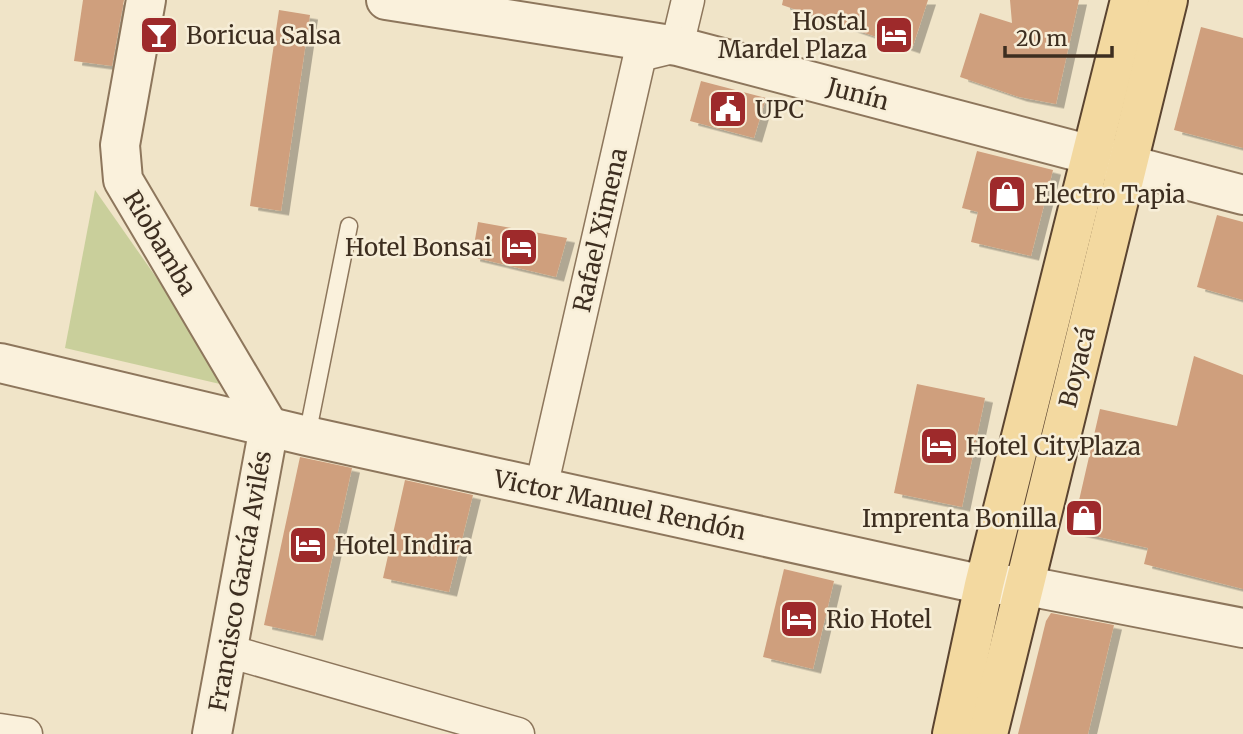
<svg xmlns="http://www.w3.org/2000/svg" width="1243" height="734" viewBox="0 0 1243 734" font-family="Merriweather,serif">
  <style>
    .green { fill: #c9cf9b }
    .building { fill: #cf9f7d; filter: url(#shadow) }
    .lines { fill: none; stroke-linecap: round; stroke-linejoin: round }
    .service-casing { stroke: #8d765c; stroke-width: 19 }
    .minor-casing { stroke: #8d765c; stroke-width: 35 }
    .tertiary-casing { stroke: #8d765c; stroke-width: 42 }
    .primary-casing { stroke: #5b4430; stroke-width: 42 }
    .service { stroke: #faf1dc; stroke-width: 16 }
    .minor { stroke: #faf1dc; stroke-width: 32 }
    .tertiary { stroke: #faf1dc; stroke-width: 38 }
    .primary { stroke: #f3d9a0; stroke-width: 38 }
    .labels { text-anchor: middle; dominant-baseline: central; stroke-width: 5; stroke-linejoin: round; paint-order: stroke }
    .poi-label { font-size: 24px; fill: #3d2e20; stroke: #f7eed8; text-anchor: start }
    .street-label { font-size: 24px; fill: #3d2e20; stroke: #f7eed8 }
  </style>
  <defs>
    <filter id="shadow"><feDropShadow dx="8" dy="4.5" stdDeviation="0" flood-color="#0004"/></filter>
  </defs>
  <rect width="100%" height="100%" fill="#f0e4c8"/>
  <!-- green -->
  <polygon class="green" points="95,190 233,387 65,348"/>
  <!-- building -->
  <g class="building">
    <polygon points="83,0 124,0 112,66 74,61"/>
    <polygon points="783,0 928,0 912,49 782,5"/>
    <polygon points="1010,0 1079,0 1056,104 1019,97 960,77 980,13 1012,23"/>
    <polygon points="279,10 310,15 281,211 250,206"/>
    <polygon points="1201,27 1243,38 1243,148 1174,130"/>
    <polygon points="701,81 766,98 754,138 690,121"/>
    <polygon points="977,151 1053,170 1031,256 971,242 978,212 962,208"/>
    <polygon points="1217,215 1243,222 1243,300 1197,287"/>
    <polygon points="478,222 567,238 556,277 472,257"/>
    <polygon points="1194,356 1243,375 1243,589 1144,564 1148,548 1072,531 1100,409 1177,426"/>
    <polygon points="917,384 985,398 962,507 894,493"/>
    <polygon points="300,457 352,468 315,636 264,625"/>
    <polygon points="405,480 473,495 449,592 383,578"/>
    <polygon points="784,569 834,581 813,669 763,657"/>
    <polygon points="1051,613 1114,625 1088,734 1018,734 1046,621"/>
  </g>
  <g class="lines">
    <defs>
      <polyline id="service" points="307,436 349,226"/>
      <g id="minor">
        <polyline points="541,488 640,55 677,46 688,0"/>
        <polyline points="228,651 518,734"/>
        <polyline points="0,730 26,734"/>
      </g>
      <g id="tertiary">
        <polyline points="146,0 120,145 123,180 269,427 212,734"/>
        <polyline points="386,0 677,46 1243,195"/>
        <polyline points="0,363 307,436 984,585 1022,585 1243,628"/>
      </g>
      <g id="primary">
        <polyline points="952,734 984,585 1130,0"/>
        <polyline points="988,734 1168,0"/>
      </g>
    </defs>
    <!-- service casing -->
    <use href="#service" class="service-casing"/>
    <!-- minor casing -->
    <use href="#minor" class="minor-casing"/>
    <!-- tertiary casing -->
    <use href="#tertiary" class="tertiary-casing"/>
    <!-- primary casing -->
    <use href="#primary" class="primary-casing"/>
    <!-- service -->
    <use href="#service" class="service"/>
    <!-- minor -->
    <use href="#minor" class="minor"/>
    <!-- tertiary -->
    <use href="#tertiary" class="tertiary"/>
    <!-- primary -->
    <use href="#primary" class="primary"/>
  </g>
  <!-- icons -->
  <defs>
    <symbol id="bar-square" viewBox="-11 -11 22 22"><rect x="-9" y="-9" width="18" height="18" rx="4" fill="#9e2a2b" stroke="#f7eed8"/><path d="M-6-5H6L.8 .8V4.5H3.5V6h-7V4.5H-.8V.8Z" fill="#fff"/></symbol>
    <symbol id="hotel-square" viewBox="-11 -11 22 22"><rect x="-9" y="-9" width="18" height="18" rx="4" fill="#9e2a2b" stroke="#f7eed8"/><path d="M-6-4.5h1.5V1H6V5H4.5V3h-9V5H-6ZM-4 0a1.8 1.8 0 1 1 3.6 0ZM.5 0V-2.5h3Q6-2.5 6 0Z" fill="#fff"/></symbol>
    <symbol id="civic-square" viewBox="-11 -11 22 22"><rect x="-9" y="-9" width="18" height="18" rx="4" fill="#9e2a2b" stroke="#f7eed8"/><path d="M-.6-6.5H3V-4.5H.6V-3L4-1V1h2V6H-6V1h2V-1L-.6-3ZM-1.2 2.5V6h2.4V2.5Z" fill="#fff"/></symbol>
    <symbol id="shop-square" viewBox="-11 -11 22 22"><rect x="-9" y="-9" width="18" height="18" rx="4" fill="#9e2a2b" stroke="#f7eed8"/><path d="M-5-2.5h2.3a2.7 3.5 0 0 1 5.4 0H5L5.5 6h-11ZM-1.5-2.5h3a1.5 2.3 0 0 0-3 0Z" fill="#fff"/></symbol>
  </defs>
  <g fill-rule="evenodd">
    <use href="#bar-square" x="137" y="13" width="44" height="44"/>
    <use href="#hotel-square" x="872" y="13" width="44" height="44"/>
    <use href="#civic-square" x="706" y="87" width="44" height="44"/>
    <use href="#shop-square" x="985" y="172" width="44" height="44"/>
    <use href="#hotel-square" x="497" y="225" width="44" height="44"/>
    <use href="#hotel-square" x="917" y="424" width="44" height="44"/>
    <use href="#shop-square" x="1062" y="496" width="44" height="44"/>
    <use href="#hotel-square" x="286" y="523" width="44" height="44"/>
    <use href="#hotel-square" x="777" y="597" width="44" height="44"/>
  </g>
  <g class="labels">
    <!-- poi labels -->
    <g class="poi-label">
      <text x="867" y="21" text-anchor="end">Hostal<tspan x="867" dy="28">Mardel Plaza</tspan></text>
      <text x="186" y="35">Boricua Salsa</text>
      <text x="755" y="109">UPC</text>
      <text x="1034" y="194">Electro Tapia</text>
      <text x="492" y="247" text-anchor="end">Hotel Bonsai</text>
      <text x="966" y="446">Hotel CityPlaza</text>
      <text x="1057" y="518" text-anchor="end">Imprenta Bonilla</text>
      <text x="335" y="545">Hotel Indira</text>
      <text x="826" y="619">Rio Hotel</text>
    </g>
    <!-- street labels -->
    <g class="street-label">
      <text transform="translate(858 94) rotate(15)">Junín</text>
      <text transform="translate(600 230) rotate(-77)">Rafael Ximena</text>
      <text transform="translate(160 243) rotate(59)">Riobamba</text>
      <text transform="translate(1077 367) rotate(-76)">Boyacá</text>
      <text transform="translate(620 505) rotate(12)">Victor Manuel Rendón</text>
      <text transform="translate(240 581) rotate(-80)">Francisco García Avilés</text>
    </g>
  </g>
  <!-- scale -->
  <path d="M1005 46v10h107v-10" fill="none" stroke="#3d2e20" stroke-width="3.5"/>
  <text x="1016" y="46" font-size="21" fill="#3d2e20" stroke="#f7eed8" stroke-width="5" paint-order="stroke">20 m</text>
</svg>
